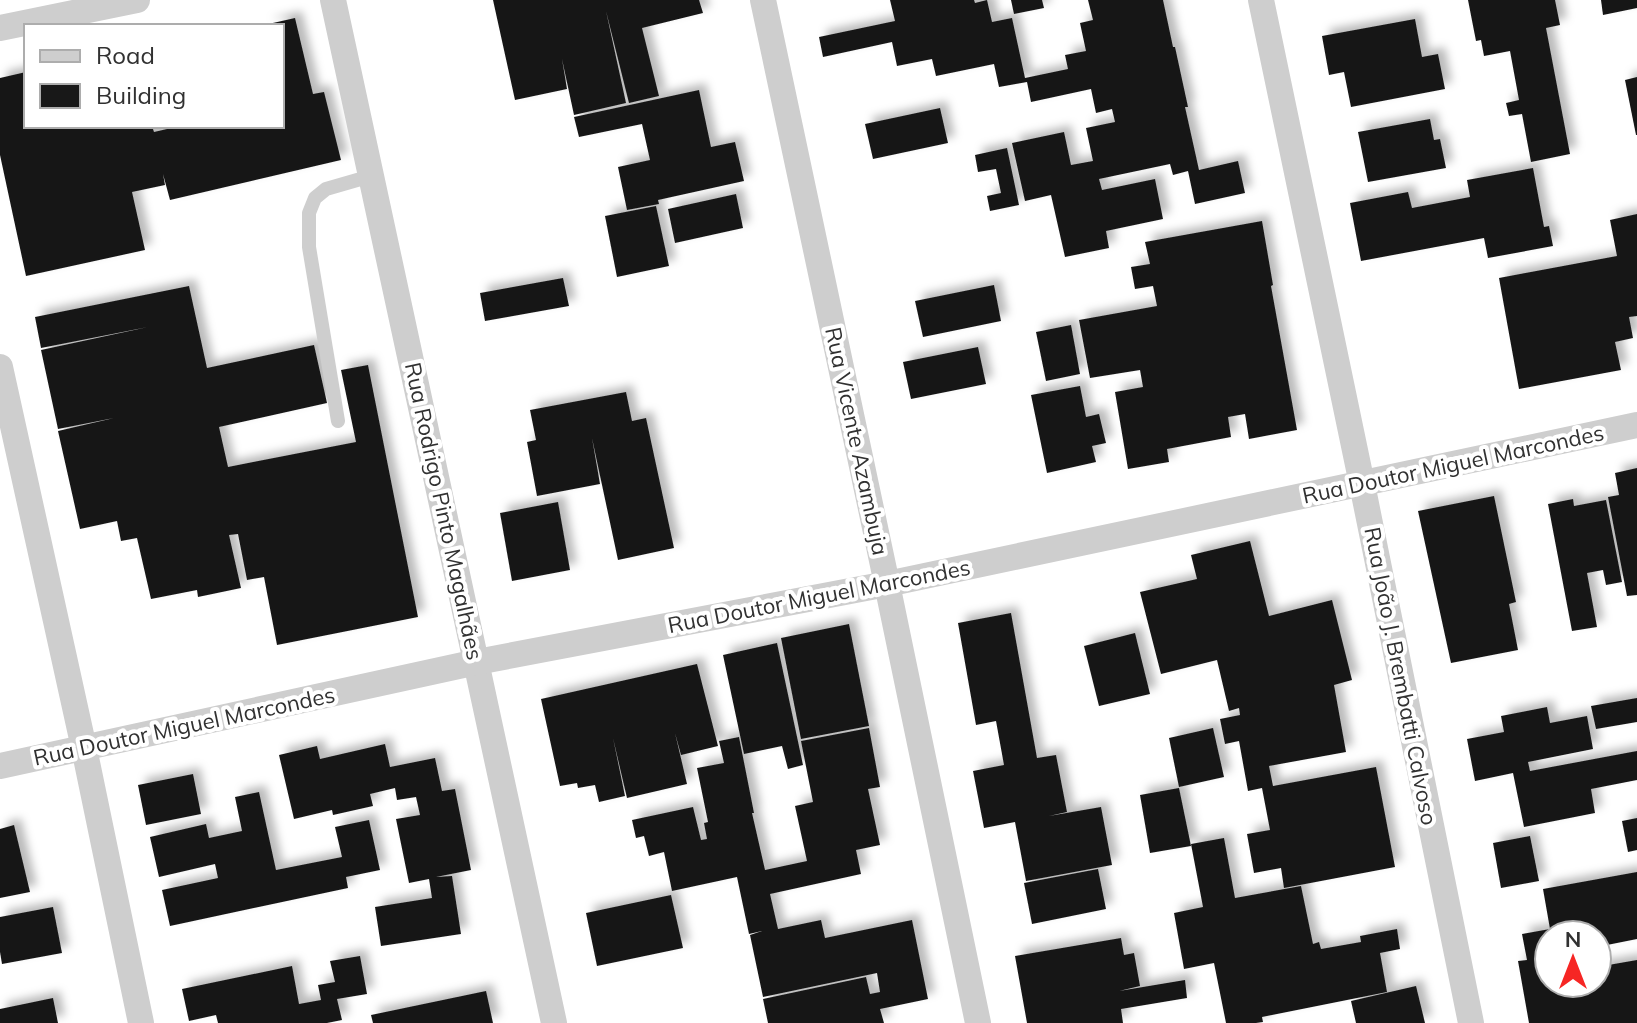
<svg xmlns="http://www.w3.org/2000/svg" width="1637" height="1023" viewBox="0 0 1637 1023" font-family="Mulish,sans-serif">
  <style>
    .building { fill: #181818; filter: url(#shadow) }
    .lines { fill: none; stroke-linecap: round; stroke-linejoin: round }
    .lane { stroke: #cecece; stroke-width: 14 }
    .street { stroke: #cecece; stroke-width: 26 }
    .labels { text-anchor: middle; dominant-baseline: central; stroke-width: 8; stroke-linejoin: round; paint-order: stroke }
    .street-label { font-size: 22px; fill: #313131; stroke: #fff }
  </style>
  <defs>
    <filter id="shadow"><feDropShadow dx="7" dy="-7" stdDeviation="4" flood-color="#0004"/></filter>
  </defs>
  <rect width="100%" height="100%" fill="#fff"/>
  <!-- building -->
  <g class="building">
    <polygon points="493,0 699,0 703,13 642,28 659,96 629,103 606,11 626,103 574,115 562,59 567,89 515,100"/>
    <polygon points="890,0 974,0 975,3 987,0 992,22 1012,18 1025,78 1068,69 1065,55 1086,51 1080,23 1093,20 1088,0 1163,0 1173,47 1175,47 1188,107 1185,107 1199,170 1238,161 1245,193 1195,204 1188,171 1173,175 1170,164 1099,179 1102,190 1155,179 1163,219 1106,231 1109,248 1065,257 1051,195 1025,201 1012,143 1064,132 1071,165 1093,161 1086,128 1115,122 1112,109 1096,113 1091,89 1031,102 1027,82 999,87 994,64 936,76 932,59 897,66 892,42 823,57 819,37 895,21"/>
    <polygon points="1011,0 1042,0 1044,8 1014,14"/>
    <polygon points="1468,0 1555,0 1560,25 1546,28 1570,154 1531,162 1522,114 1509,116 1506,103 1519,100 1510,51 1484,56 1481,40 1476,41"/>
    <polygon points="1601,0 1637,0 1637,8 1603,15"/>
    <polygon points="295,18 313,94 324,92 341,160 170,200 163,174 165,185 132,192 145,250 26,276 0,155 0,78 26,72 26,126 152,126 154,132 180,126 282,126 282,26 264,25"/>
    <polygon points="1415,19 1422,57 1438,54 1445,89 1351,107 1344,72 1329,75 1322,36"/>
    <polygon points="1637,77 1637,135 1636,135 1625,80"/>
    <polygon points="699,90 711,147 735,142 744,181 658,200 659,204 627,210 618,167 650,160 642,124 579,137 574,117"/>
    <polygon points="940,108 948,143 873,159 865,124"/>
    <polygon points="1430,119 1434,140 1440,139 1446,168 1368,182 1358,132"/>
    <polygon points="1007,148 1019,205 990,211 987,196 1001,193 996,169 978,172 975,155"/>
    <polygon points="1533,168 1544,227 1549,226 1553,246 1488,258 1484,238 1361,261 1350,203 1408,192 1412,208 1470,197 1467,180"/>
    <polygon points="736,194 743,228 675,243 668,209"/>
    <polygon points="656,206 669,266 617,277 605,216"/>
    <polygon points="1637,214 1637,316 1629,317 1633,338 1615,342 1621,370 1519,389 1499,278 1617,256 1610,220"/>
    <polygon points="1262,221 1273,285 1271,286 1297,430 1249,439 1245,414 1228,417 1231,437 1167,449 1169,462 1128,469 1115,392 1143,387 1140,370 1090,378 1079,320 1157,306 1153,286 1135,289 1131,267 1150,264 1145,242"/>
    <polygon points="563,278 569,306 485,321 480,293"/>
    <polygon points="994,285 1001,321 923,337 915,301"/>
    <polygon points="189,286 207,368 314,345 327,403 219,427 228,467 356,442 341,370 368,365 418,617 277,645 264,577 247,580 238,534 229,535 241,588 198,597 197,590 151,599 137,538 121,541 117,521 80,529 58,431 114,418 58,429 41,350 148,327 41,348 35,317"/>
    <polygon points="1071,325 1080,374 1046,381 1036,332"/>
    <polygon points="978,347 986,384 911,399 903,362"/>
    <polygon points="1080,386 1086,417 1099,414 1106,443 1092,446 1096,462 1047,473 1031,395"/>
    <polygon points="626,392 632,421 646,418 674,548 618,560 592,438 600,484 537,496 527,442 536,440 530,410"/>
    <polygon points="1637,468 1637,595 1627,596 1608,497 1619,495 1615,473"/>
    <polygon points="1494,496 1516,602 1509,604 1518,650 1451,663 1418,511"/>
    <polygon points="1573,499 1574,506 1606,500 1622,582 1606,585 1603,570 1587,573 1597,627 1572,631 1548,504"/>
    <polygon points="558,502 570,570 512,581 500,513"/>
    <polygon points="1250,541 1269,616 1332,600 1352,680 1334,685 1346,752 1269,766 1273,786 1376,767 1395,867 1284,888 1281,868 1254,873 1247,834 1270,830 1262,788 1248,791 1239,741 1225,744 1220,719 1240,715 1239,708 1229,711 1217,660 1161,674 1140,592 1197,579 1191,555"/>
    <polygon points="1011,613 1037,758 1056,755 1067,812 1049,816 1101,807 1112,865 1026,881 1015,822 984,828 973,771 1004,765 996,721 976,725 958,623"/>
    <polygon points="849,624 869,726 801,739 781,638"/>
    <polygon points="1135,633 1150,694 1099,706 1084,646"/>
    <polygon points="777,643 803,765 788,769 782,746 744,754 723,655"/>
    <polygon points="697,664 718,746 681,755 675,733 687,784 627,798 613,738 625,796 599,802 595,785 578,788 577,783 560,786 541,699"/>
    <polygon points="1637,698 1637,722 1596,729 1591,706"/>
    <polygon points="1547,707 1550,723 1587,716 1593,749 1528,762 1530,771 1637,751 1637,780 1591,789 1595,813 1524,827 1513,773 1475,781 1467,739 1504,732 1501,716"/>
    <polygon points="869,728 880,787 868,789 880,845 856,850 861,874 770,894 778,929 821,920 825,938 912,920 928,999 880,1009 884,1023 768,1023 763,999 866,977 870,994 880,992 877,973 763,997 750,935 762,931 749,934 737,877 672,891 664,852 649,856 644,836 636,838 632,820 693,807 701,840 707,839 704,823 708,822 697,768 724,763 719,741 739,737 754,813 752,813 765,870 807,861 795,806 813,802 801,741"/>
    <polygon points="1213,728 1224,777 1179,787 1169,738"/>
    <polygon points="385,744 390,767 435,758 442,791 455,789 471,870 436,877 452,876 461,934 381,946 375,907 432,898 429,879 409,883 396,819 420,815 416,797 397,800 395,788 370,794 373,806 333,815 332,810 294,819 279,755 317,746 320,759"/>
    <polygon points="193,774 201,814 146,825 138,785"/>
    <polygon points="1179,788 1191,846 1150,853 1140,795"/>
    <polygon points="259,792 276,870 342,857 335,827 369,820 380,870 346,877 348,888 170,926 162,890 218,878 215,864 159,877 150,837 206,824 209,838 242,831 235,797"/>
    <polygon points="1637,818 1637,850 1628,852 1622,821"/>
    <polygon points="14,825 30,892 0,898 0,829"/>
    <polygon points="1530,836 1539,881 1501,888 1493,843"/>
    <polygon points="1224,838 1235,898 1301,886 1313,944 1319,942 1321,949 1361,942 1360,936 1397,929 1400,949 1380,953 1387,992 1262,1017 1263,1022 1256,1023 1226,1023 1214,963 1184,969 1174,913 1203,907 1191,844"/>
    <polygon points="1098,869 1106,909 1032,924 1024,883"/>
    <polygon points="1637,872 1637,939 1597,947 1597,935 1549,935 1549,983 1579,983 1581,990 1598,986 1597,967 1637,960 1637,1023 1529,1023 1518,961 1527,960 1522,934 1550,929 1543,889"/>
    <polygon points="671,895 683,948 597,966 586,913"/>
    <polygon points="53,907 62,953 2,964 0,952 0,917"/>
    <polygon points="1121,938 1124,955 1134,953 1140,986 1119,991 1185,980 1187,998 1121,1009 1123,1023 1027,1023 1015,956"/>
    <polygon points="360,956 367,994 337,999 342,1020 327,1023 218,1023 216,1015 189,1021 182,989 292,966 299,1004 321,1000 318,985 335,982 330,961"/>
    <polygon points="1416,986 1425,1023 1356,1023 1351,1001"/>
    <polygon points="486,991 493,1023 373,1023 371,1015"/>
    <polygon points="53,998 58,1023 0,1023 0,1009"/>
  </g>
  <g class="lines">
    <!-- lane -->
    <polyline class="lane" points="338,421 309,247 309,213 315,198 326,189 371,176"/>
    <!-- street -->
    <g class="street">
      <polyline points="333,0 554,1023"/>
      <polyline points="763,0 887,584 978,1023"/>
      <polyline points="1261,0 1362,484 1471,1023"/>
      <polyline points="0,28 137,0"/>
      <polyline points="0,367 84,748 141,1023"/>
      <polyline points="0,766 477,662 887,584 1637,425"/>
    </g>
  </g>
  <g class="labels">
    <!-- street labels -->
    <g class="street-label">
      <text transform="translate(857 441) rotate(78)">Rua Vicente Azambuja</text>
      <text transform="translate(1453 464) rotate(-12)">Rua Doutor Miguel Marcondes</text>
      <text transform="translate(444 511) rotate(78)">Rua Rodrigo Pinto Magalhães</text>
      <text transform="translate(819 596) rotate(-11)">Rua Doutor Miguel Marcondes</text>
      <text transform="translate(1401 676) rotate(79)">Rua João J. Brembatti Calvoso</text>
      <text transform="translate(184 726) rotate(-12)">Rua Doutor Miguel Marcondes</text>
    </g>
  </g>
  <!-- legend -->
  <rect x="24" y="24" width="260" height="104" fill="#ffffff" stroke="#adadad" stroke-width="2"/>
  <rect x="40" y="50" width="40" height="12" fill="#cecece" stroke="#adadad" stroke-width="2"/>
  <text x="96" y="64" font-size="24" fill="#313131">Road</text>
  <rect x="40" y="84" width="40" height="24" fill="#181818" stroke="#adadad" stroke-width="2"/>
  <text x="96" y="104" font-size="24" fill="#313131">Building</text>
  <!-- north arrow -->
  <g transform="translate(1573 959)"><circle r="38" fill="#ffffff" stroke="#adadad" stroke-width="2"/>
  <path d="M0-6L14 30L0 20L-14 30Z" fill="#f62624"/>
  <text y="-12" font-size="22" font-weight="bold" text-anchor="middle" fill="#313131">N</text>
  </g>
</svg>
